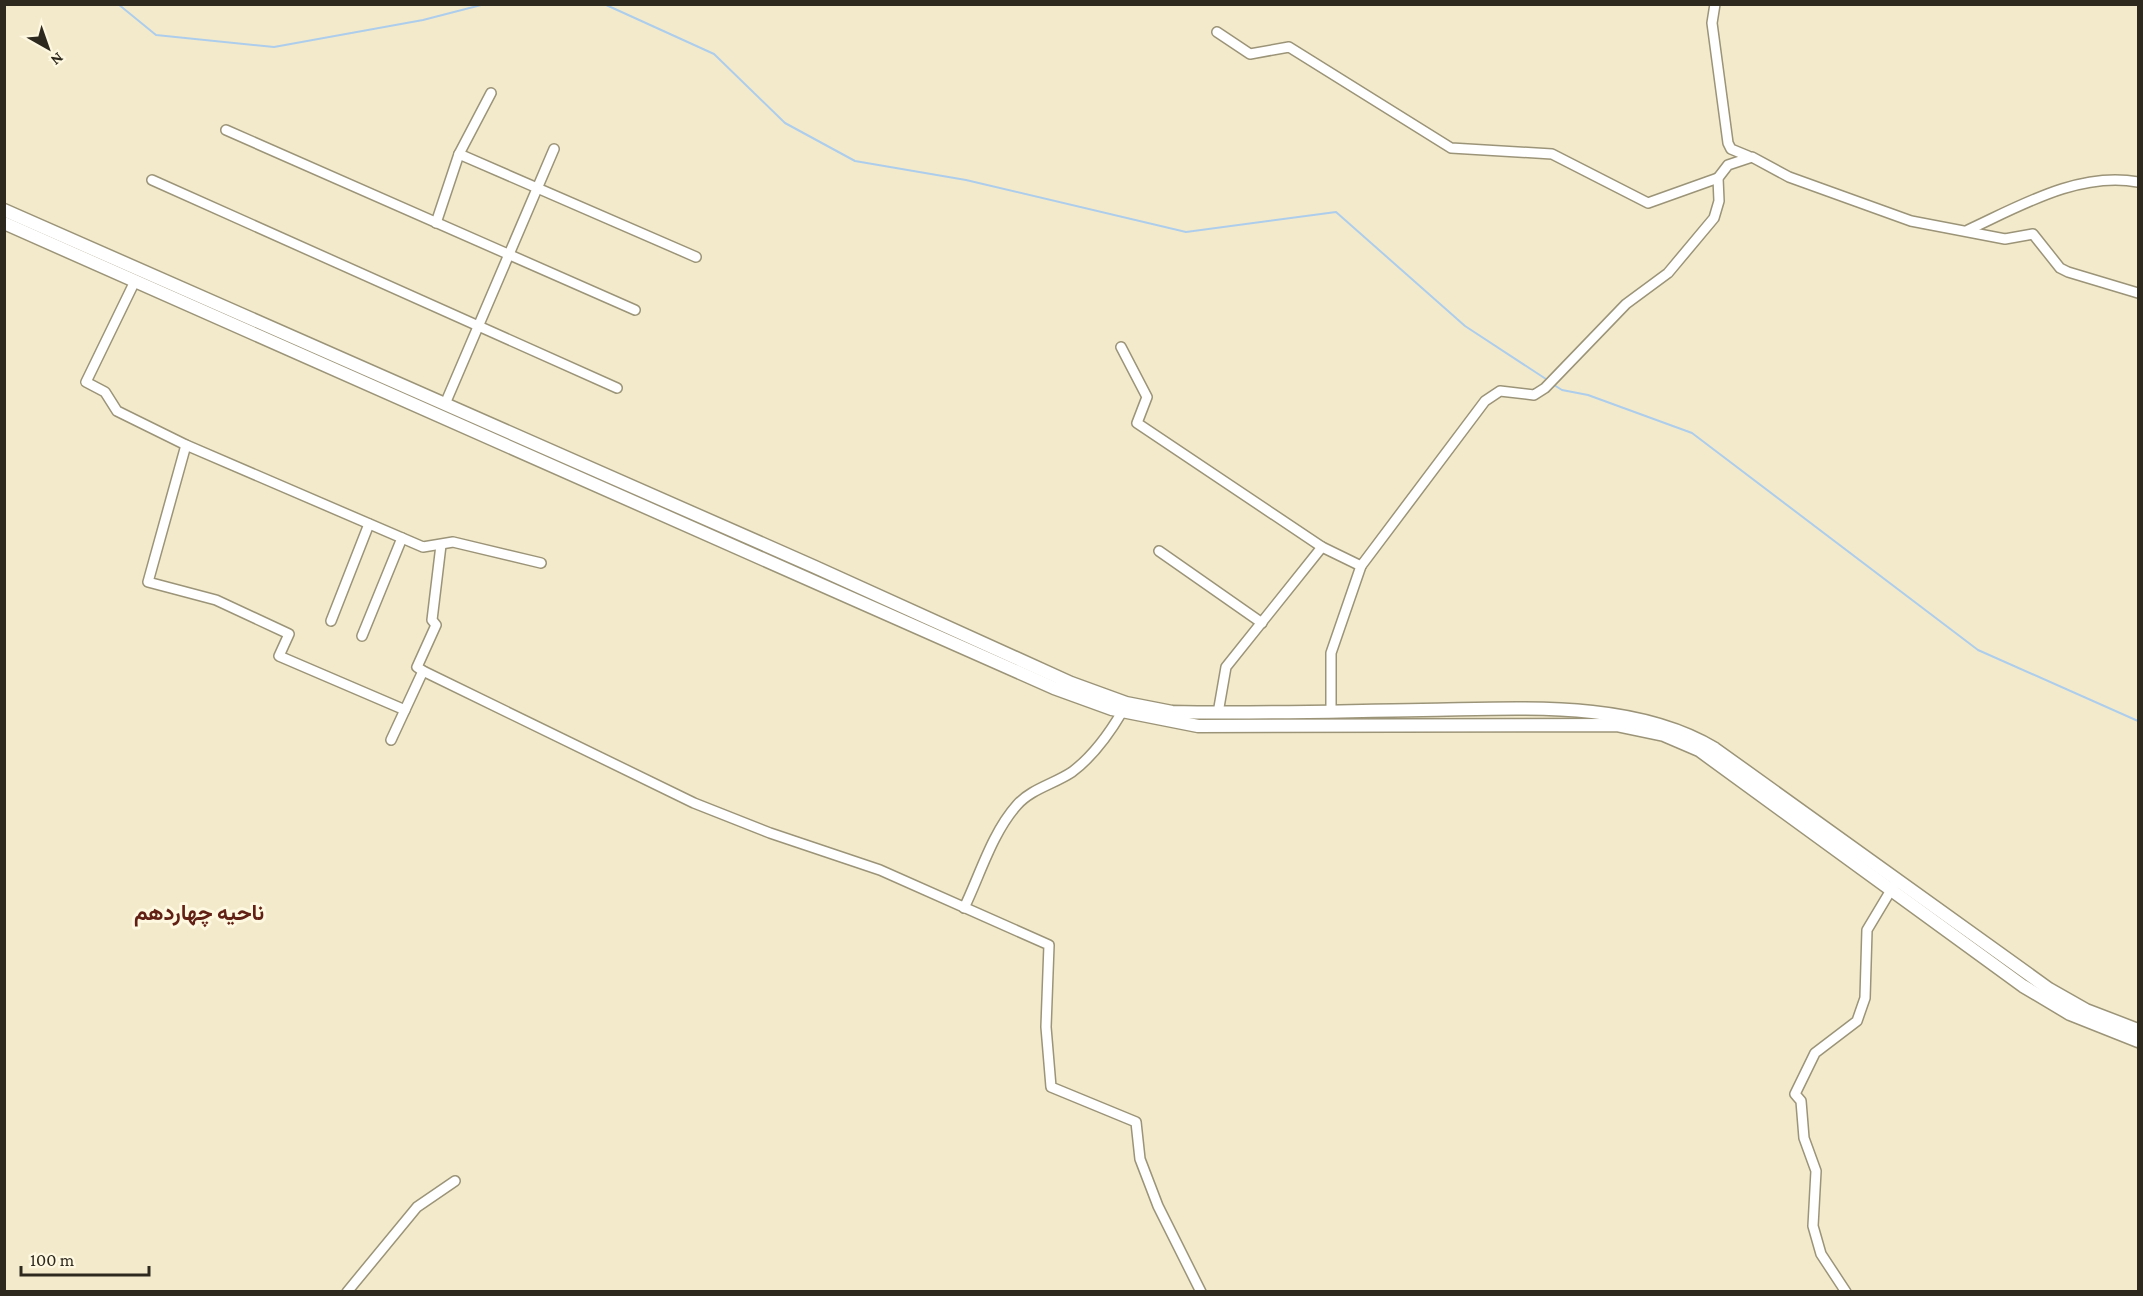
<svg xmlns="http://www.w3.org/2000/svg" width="2143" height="1296" viewBox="0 0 2143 1296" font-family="'Crimson Pro',Vazirmatn,serif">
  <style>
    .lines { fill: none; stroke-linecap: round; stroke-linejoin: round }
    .stream { stroke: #adcdec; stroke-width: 2 }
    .minor-casing { stroke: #9c9478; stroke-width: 12 }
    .major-casing { stroke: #9c9478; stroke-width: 15 }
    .minor { stroke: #fff; stroke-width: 9 }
    .major { stroke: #fff; stroke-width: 12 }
    .labels { text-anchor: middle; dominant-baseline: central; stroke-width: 6; stroke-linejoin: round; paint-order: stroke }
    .district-label { font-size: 22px; font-weight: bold; fill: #621f14; stroke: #fef8e0 }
  </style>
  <rect width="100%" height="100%" fill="#f3eacc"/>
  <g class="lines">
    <!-- stream -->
    <g class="stream">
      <polyline points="118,4 156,35 274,47 423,20 485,4"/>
      <polyline points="604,4 714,54 785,123 855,161 966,180 1186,232 1336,212 1465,326 1549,381"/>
      <polyline points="1554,385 1562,390 1588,395 1692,433 1978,650 2138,721"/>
    </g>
    <defs>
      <g id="minor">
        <polyline points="1715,4 1712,23 1728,143 1731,149 1748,156"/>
        <polyline points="1217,32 1250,54 1289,47 1451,148 1552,154 1648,203 1718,178"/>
        <polyline points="226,130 635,310"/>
        <polyline points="459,154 696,257"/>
        <polyline points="152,180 617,388"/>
        <polyline points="436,223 459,154 491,93"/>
        <path d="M1968 230C2020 206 2079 171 2138 182"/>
        <polyline points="135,281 86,382 105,392 117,411 186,445 423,547 453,542 541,563"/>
        <polyline points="1121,347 1147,397 1137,423 1322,547 1361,566"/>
        <polyline points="445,404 554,149"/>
        <polyline points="186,445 148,582 216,600 289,634 279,656 405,710"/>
        <polyline points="441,545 432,620 436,625 417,667 423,671 694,803 770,833 880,870 1049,945 1046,1027 1051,1087 1136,1122 1140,1159 1158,1206 1201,1292"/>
        <polyline points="1159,551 1262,623"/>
        <polyline points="331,621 369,524"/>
        <polyline points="362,636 402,538"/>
        <polyline points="1331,711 1331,653 1361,566 1485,401 1500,391 1534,395 1545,388 1626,304 1668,273 1714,218 1719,201 1718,178 1728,165 1752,157 1789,177 1911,221 2005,239 2033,234 2060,268 2068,272 2138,293"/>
        <polyline points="1218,713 1226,667 1322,547"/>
        <polyline points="391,740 423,671"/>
        <path d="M964 908C980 875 992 833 1017 805 1031 789 1054 784 1072 772 1092 757 1109 734 1122 712"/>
        <polyline points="347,1292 417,1207 455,1181"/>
        <polyline points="1846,1292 1821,1254 1813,1226 1816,1171 1804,1138 1801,1101 1795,1094 1815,1053 1857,1021 1865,998 1867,930 1894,885"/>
      </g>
      <g id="major">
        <path d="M4 210 815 567 1071 683 1126 703 1172 712C1256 714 1339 711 1422 710 1517 709 1632 699 1715 749L2049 989 2086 1010 2138 1030"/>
        <polyline points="4,223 1054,688 1112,709 1198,726 1616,725 1664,735 1699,750 2023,986 2070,1014 2138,1041"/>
      </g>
    </defs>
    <!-- minor casing -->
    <use href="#minor" class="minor-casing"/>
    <!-- major casing -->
    <use href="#major" class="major-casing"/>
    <!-- minor -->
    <use href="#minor" class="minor"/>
    <!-- major -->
    <use href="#major" class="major"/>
  </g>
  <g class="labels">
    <!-- district labels -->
    <g class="district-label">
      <text x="199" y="912">ناحیه چهاردهم</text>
    </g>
  </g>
  <!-- border -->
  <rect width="2143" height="1296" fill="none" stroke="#2d291e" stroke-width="12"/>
  <!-- north arrow -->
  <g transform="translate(48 48) rotate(140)" stroke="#fef8e0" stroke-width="4.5" paint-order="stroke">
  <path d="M0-4.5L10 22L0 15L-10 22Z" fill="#2d291e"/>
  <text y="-9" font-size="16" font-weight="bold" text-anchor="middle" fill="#2d291e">N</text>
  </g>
  <!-- scale -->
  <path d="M21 1266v9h128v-9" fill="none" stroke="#2d291e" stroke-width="3"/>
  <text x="30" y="1266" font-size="18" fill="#2d291e" stroke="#fef8e0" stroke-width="4.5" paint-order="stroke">100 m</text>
</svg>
